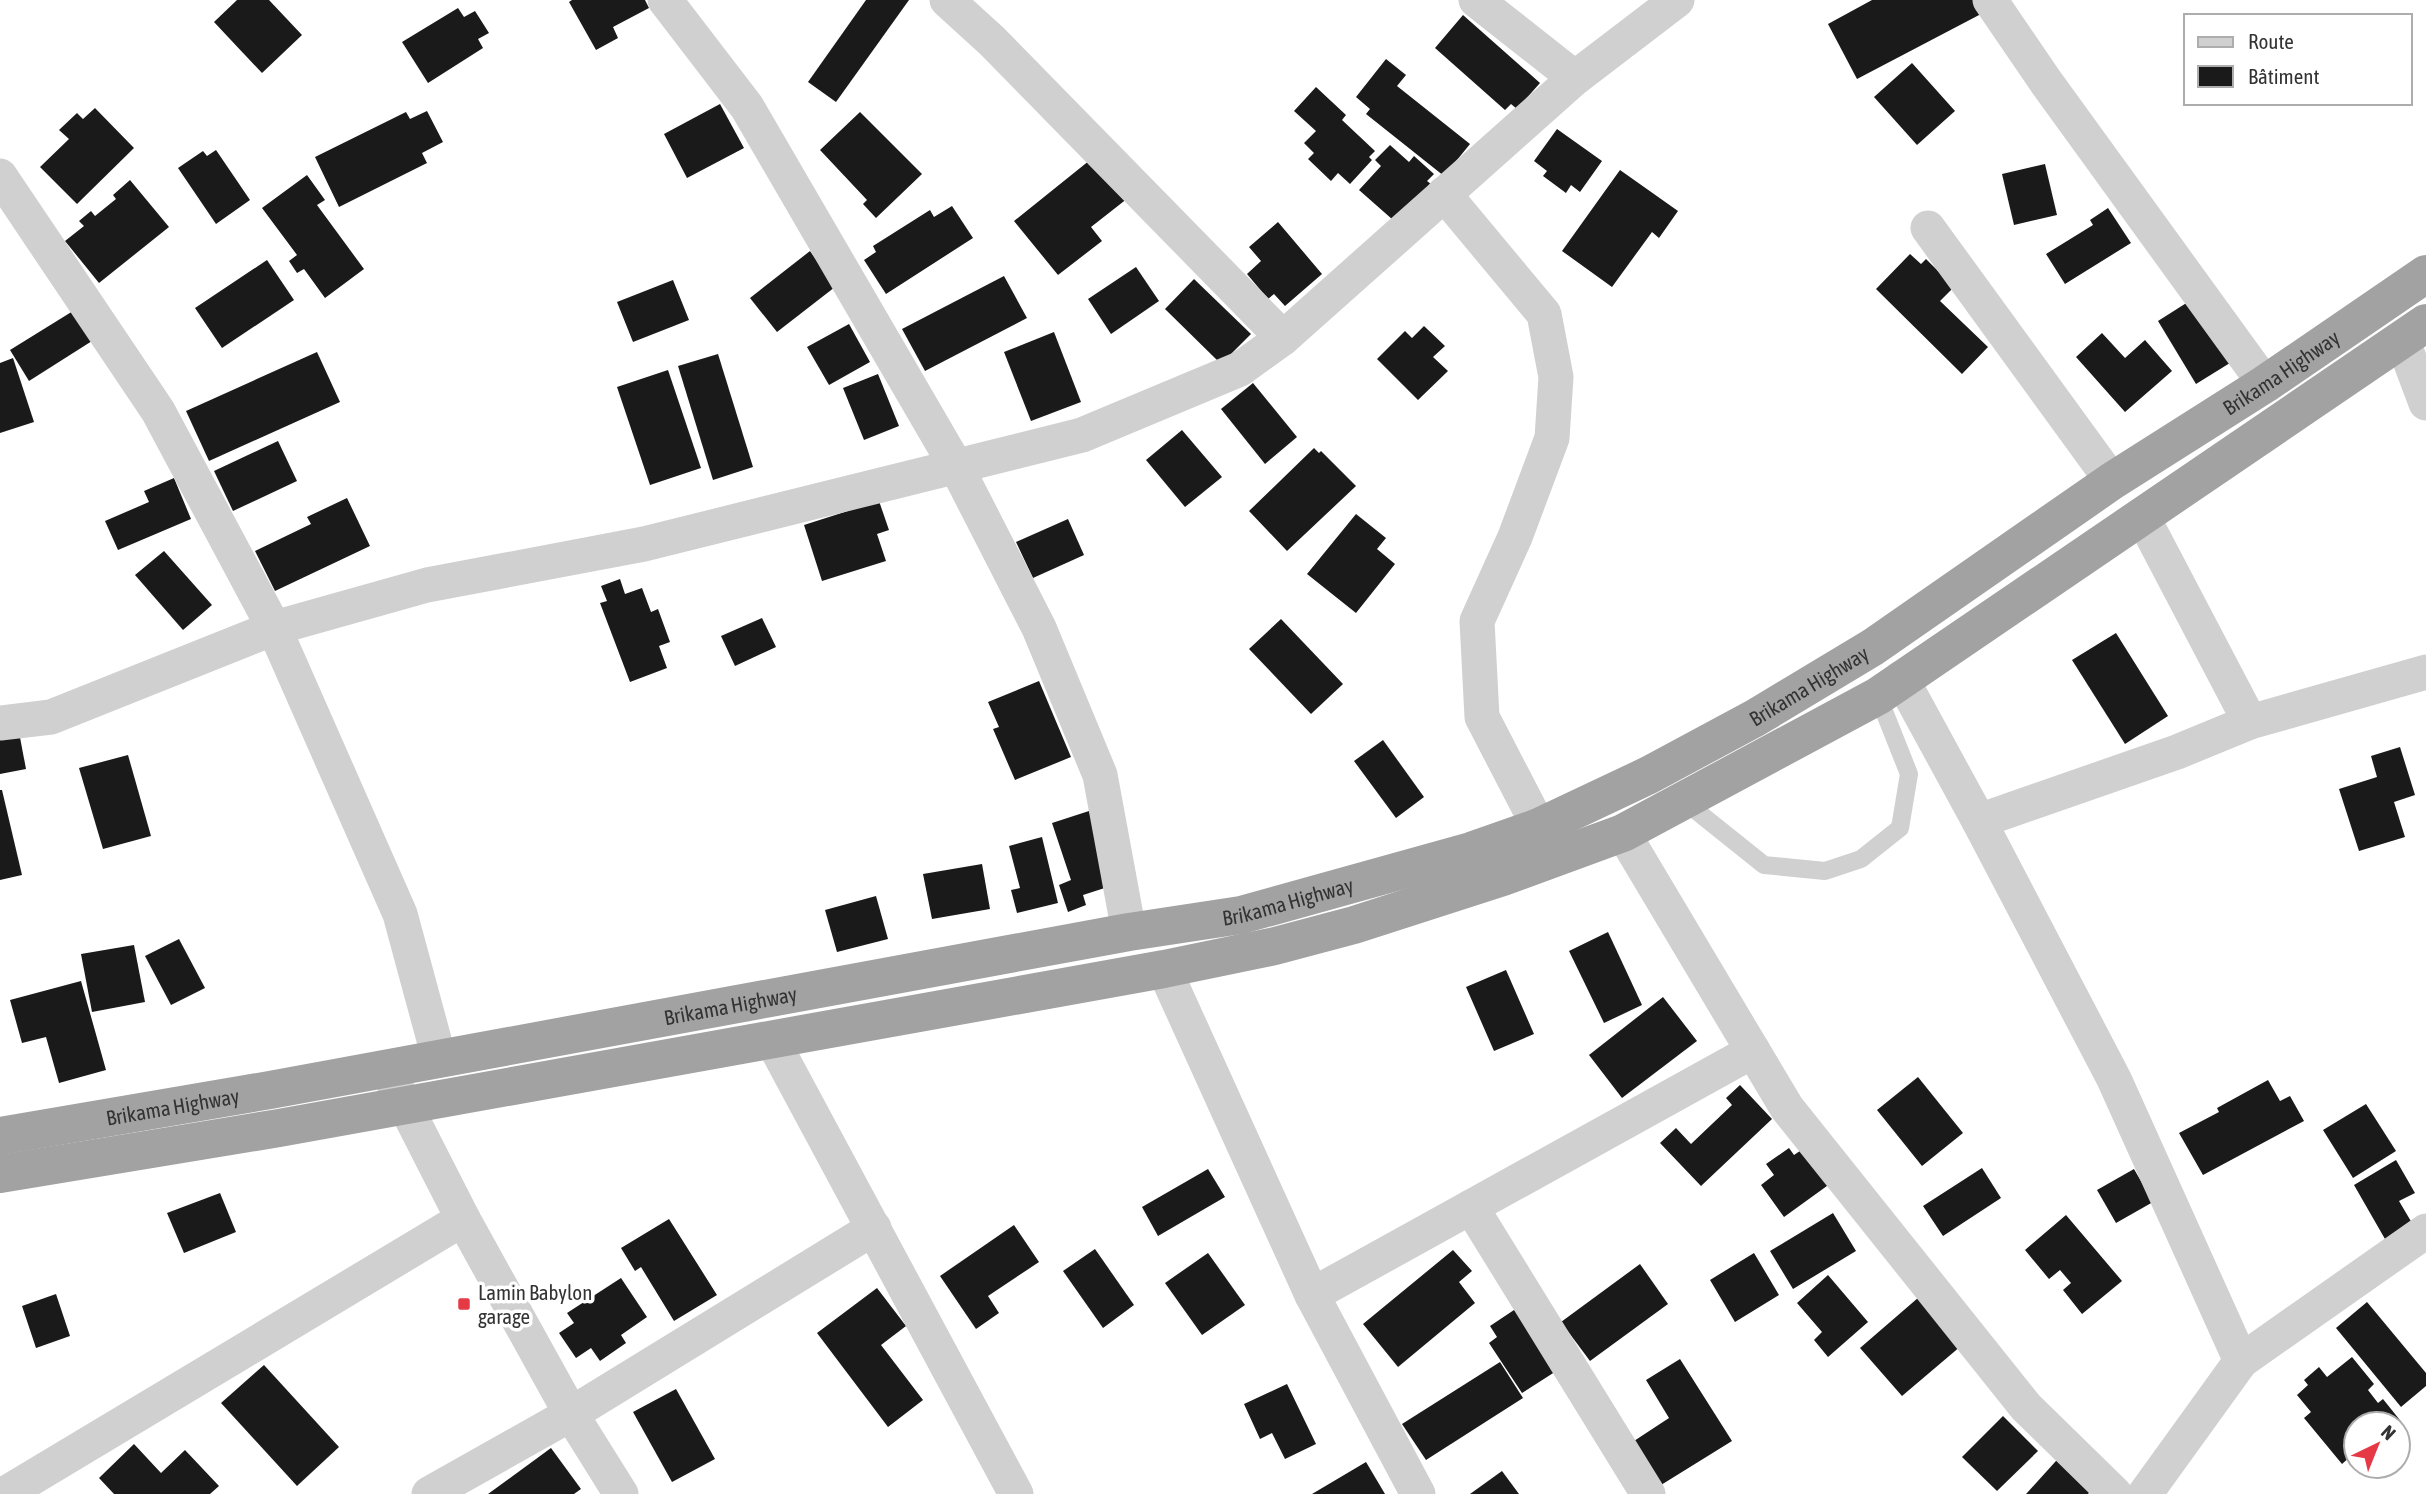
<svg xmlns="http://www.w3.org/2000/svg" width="2426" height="1494" viewBox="0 0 2426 1494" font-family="'Asap Condensed',sans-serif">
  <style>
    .building { fill: #1a1a1a }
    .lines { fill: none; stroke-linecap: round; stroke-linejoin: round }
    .service { stroke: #d0d0d0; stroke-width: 18 }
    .minor { stroke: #d0d0d0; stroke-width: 35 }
    .trunk { stroke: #a2a2a2; stroke-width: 38 }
    .poi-dot { fill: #e63946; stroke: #fff; stroke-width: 2.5 }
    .labels { text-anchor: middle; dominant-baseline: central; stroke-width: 7; stroke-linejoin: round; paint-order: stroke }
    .street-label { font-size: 21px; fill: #333; stroke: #fff }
    .poi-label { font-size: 21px; fill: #333; stroke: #fff; text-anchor: start }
  </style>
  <rect width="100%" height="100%" fill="#fff"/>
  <!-- building -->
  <g class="building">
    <polygon points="237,0 269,0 302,35 262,73 214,22"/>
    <polygon points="572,0 645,0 649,8 613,27 618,38 596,50 569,2"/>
    <polygon points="866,0 909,0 836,102 808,82"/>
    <polygon points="1872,0 1974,0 1981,14 1857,79 1828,24"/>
    <polygon points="458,8 464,17 475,11 489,33 478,39 483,48 428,83 402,42"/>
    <polygon points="1463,15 1540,83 1517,109 1511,104 1505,110 1435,48"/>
    <polygon points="1386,59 1406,75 1397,86 1470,144 1444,176 1366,114 1370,109 1356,97"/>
    <polygon points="1912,63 1955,111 1917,145 1874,97"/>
    <polygon points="1316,87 1346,115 1342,120 1375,151 1369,157 1372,160 1350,184 1338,173 1331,181 1308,159 1314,153 1304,143 1316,131 1294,111"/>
    <polygon points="720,104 744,148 687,178 664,134"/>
    <polygon points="95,108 134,148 77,204 40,167 69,139 59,130 77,113 83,119"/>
    <polygon points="427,111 443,142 422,153 427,163 339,207 315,157 406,112 410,119"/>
    <polygon points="860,112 922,174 876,218 863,204 867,200 820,150"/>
    <polygon points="1557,129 1602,161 1580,192 1571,185 1566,193 1543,176 1547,171 1534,161"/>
    <polygon points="1390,145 1409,162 1414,156 1434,174 1427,181 1436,188 1401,227 1359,190 1381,166 1375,160"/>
    <polygon points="216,150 250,200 216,224 178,168 203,151 207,156"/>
    <polygon points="1095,156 1128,198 1091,227 1102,241 1058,275 1014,221"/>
    <polygon points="2045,164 2057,215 2014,225 2002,174"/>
    <polygon points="1620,170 1678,211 1659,238 1652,232 1612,287 1562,251"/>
    <polygon points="307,175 325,200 317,205 364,269 325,298 304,269 297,273 289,261 297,255 262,208"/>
    <polygon points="130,180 169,227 99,283 65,241 84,226 79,221 91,211 95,216 116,199 113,195"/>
    <polygon points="952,206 973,238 886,294 864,260 876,252 873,246 930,210 934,217"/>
    <polygon points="2108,208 2131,243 2065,284 2046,254 2093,225 2090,220"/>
    <polygon points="1278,222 1322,274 1285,306 1274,294 1268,299 1247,274 1261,261 1249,247"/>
    <polygon points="810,251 835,287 777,332 750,298"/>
    <polygon points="1910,254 1921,264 1926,259 1954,287 1940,301 1988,347 1962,374 1876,289"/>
    <polygon points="267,260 294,300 222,348 195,308"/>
    <polygon points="1136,267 1159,301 1111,334 1088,299"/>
    <polygon points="1004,276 1027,318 925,371 902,329"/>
    <polygon points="1194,279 1251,334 1221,364 1165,309"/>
    <polygon points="673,280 689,320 633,342 617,302"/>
    <polygon points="2199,295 2238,358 2196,384 2158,321"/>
    <polygon points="73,311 92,341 29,381 10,350"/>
    <polygon points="849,324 870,362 829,385 807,347"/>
    <polygon points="1424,326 1445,346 1433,357 1448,371 1418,400 1377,359 1405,331 1412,338"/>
    <polygon points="1054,332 1081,402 1031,421 1004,352"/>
    <polygon points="2102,333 2125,358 2145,340 2172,371 2125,412 2076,357"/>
    <polygon points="317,352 340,402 209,461 186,411"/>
    <polygon points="718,354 753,467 713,480 678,366"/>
    <polygon points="13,358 34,422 0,433 0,363"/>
    <polygon points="668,370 701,468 650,485 617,387"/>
    <polygon points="878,374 899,426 864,440 843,388"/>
    <polygon points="1253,383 1297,437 1265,464 1221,409"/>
    <polygon points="1182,430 1222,477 1185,507 1146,460"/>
    <polygon points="278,441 297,481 233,511 214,471"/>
    <polygon points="1314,448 1319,453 1321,451 1356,486 1287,551 1249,511"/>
    <polygon points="174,478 191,519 118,550 105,521 149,502 144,491"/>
    <polygon points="347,498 370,546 275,591 255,551 311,524 307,517"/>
    <polygon points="879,501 889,530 877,534 886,561 822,581 804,525"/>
    <polygon points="1356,514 1386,538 1377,549 1395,564 1356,613 1307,574"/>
    <polygon points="1068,519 1084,555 1033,578 1016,542"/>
    <polygon points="164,551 212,605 183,630 135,575"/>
    <polygon points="620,579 625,594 642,588 651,612 658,609 670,642 659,646 667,668 630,682 600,603 607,601 601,586"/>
    <polygon points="762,618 776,647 735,666 721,636"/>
    <polygon points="1281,619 1343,684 1311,714 1249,649"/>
    <polygon points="2116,633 2168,716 2125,744 2072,660"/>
    <polygon points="1039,681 1071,757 1015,780 993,729 999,727 988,702"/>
    <polygon points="18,727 26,769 0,774 0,730"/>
    <polygon points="1383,740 1424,797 1396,818 1354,761"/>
    <polygon points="2400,747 2415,795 2394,802 2405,837 2359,851 2339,789 2377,777 2371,756"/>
    <polygon points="128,755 151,836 103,849 79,768"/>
    <polygon points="0,790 2,790 22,875 0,880"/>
    <polygon points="1089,811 1114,885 1083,895 1086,905 1068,912 1059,885 1071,880 1052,823"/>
    <polygon points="1042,837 1058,903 1017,913 1011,890 1020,888 1009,846"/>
    <polygon points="982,864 990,909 932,919 923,874"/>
    <polygon points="876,896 888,939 837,952 825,910"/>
    <polygon points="1608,932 1642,1005 1604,1023 1569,951"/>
    <polygon points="179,939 205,988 171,1005 145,956"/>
    <polygon points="134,945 145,1002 92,1012 81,954"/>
    <polygon points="1506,970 1534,1034 1494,1051 1466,987"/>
    <polygon points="81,981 106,1070 59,1083 46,1037 22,1043 10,1000"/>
    <polygon points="1663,997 1697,1041 1622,1098 1589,1055"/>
    <polygon points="1918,1077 1963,1133 1922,1166 1877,1110"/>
    <polygon points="2268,1080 2280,1101 2290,1096 2304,1121 2203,1175 2179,1133 2219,1112 2217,1108"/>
    <polygon points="1740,1085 1772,1119 1701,1186 1660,1143 1676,1128 1691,1144 1732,1105 1726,1098"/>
    <polygon points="2366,1104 2396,1151 2353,1178 2323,1130"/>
    <polygon points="1813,1142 1838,1178 1784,1217 1761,1185 1774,1175 1766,1164 1789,1148 1794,1155"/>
    <polygon points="2396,1160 2415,1193 2399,1201 2412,1223 2385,1239 2354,1185"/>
    <polygon points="1982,1168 2001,1198 1943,1236 1923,1206"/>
    <polygon points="1208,1169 1225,1197 1158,1236 1142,1207"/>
    <polygon points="2134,1169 2153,1202 2116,1223 2097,1190"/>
    <polygon points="220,1193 236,1232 184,1253 167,1213"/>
    <polygon points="1833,1213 1856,1251 1793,1289 1770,1251"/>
    <polygon points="2066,1215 2122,1281 2082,1314 2063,1290 2071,1283 2060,1270 2049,1279 2025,1250"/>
    <polygon points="669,1219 717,1295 674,1321 641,1267 635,1271 621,1248"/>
    <polygon points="1014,1225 1039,1262 988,1296 999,1313 976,1329 940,1276"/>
    <polygon points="1095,1249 1134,1305 1103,1328 1063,1271"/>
    <polygon points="1453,1250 1472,1271 1459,1282 1475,1303 1398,1367 1363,1324"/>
    <polygon points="1208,1253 1245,1305 1202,1335 1165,1283"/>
    <polygon points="1754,1253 1779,1295 1735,1322 1710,1280"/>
    <polygon points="1640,1264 1668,1304 1590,1361 1561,1322"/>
    <polygon points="1828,1275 1868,1322 1828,1357 1814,1340 1822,1332 1797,1303"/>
    <polygon points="621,1278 647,1317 621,1335 626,1343 600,1361 591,1348 576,1358 559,1333 574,1323 567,1313"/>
    <polygon points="877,1288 906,1326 881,1345 923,1400 888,1427 817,1333"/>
    <polygon points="1926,1291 1968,1340 1902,1396 1860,1348"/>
    <polygon points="56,1294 70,1336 36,1348 22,1306"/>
    <polygon points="2367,1302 2426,1373 2426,1386 2401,1407 2336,1328"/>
    <polygon points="1520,1306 1561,1368 1522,1393 1489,1343 1497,1337 1490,1326"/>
    <polygon points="2352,1357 2374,1384 2368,1390 2378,1403 2383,1399 2403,1424 2398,1428 2398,1424 2356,1424 2356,1462 2351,1456 2342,1464 2304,1418 2311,1412 2297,1395 2308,1385 2304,1380 2319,1367 2327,1377"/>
    <polygon points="1680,1359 1732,1441 1661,1485 1634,1441 1669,1418 1646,1380"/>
    <polygon points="1500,1362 1523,1398 1426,1460 1402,1424"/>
    <polygon points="264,1365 339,1447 297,1486 221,1403"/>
    <polygon points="1287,1384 1316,1444 1285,1459 1272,1433 1260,1439 1244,1404"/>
    <polygon points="676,1389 715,1459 672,1482 633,1412"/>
    <polygon points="2003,1416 2038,1451 1997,1491 1962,1457"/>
    <polygon points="134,1444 161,1473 185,1450 219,1486 210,1494 114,1494 99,1478"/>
    <polygon points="551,1448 581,1489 574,1494 488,1494"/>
    <polygon points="2065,1451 2099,1482 2088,1494 2026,1494"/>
    <polygon points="1366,1462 1385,1494 1312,1494"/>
    <polygon points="1502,1471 1519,1494 1470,1494"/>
  </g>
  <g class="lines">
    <!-- service -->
    <polyline class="service" points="1684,801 1764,865 1825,871 1861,859 1900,828 1909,774 1878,696"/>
    <!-- minor -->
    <g class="minor">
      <polyline points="665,0 747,107 957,468 1039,628 1100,775 1129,932"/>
      <polyline points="947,0 992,41 1283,338"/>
      <polyline points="1476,0 1575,78"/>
      <polyline points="1990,0 2046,82 2265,384"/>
      <polyline points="0,176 158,411 274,628 400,914 439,1058"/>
      <polyline points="1444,194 1544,314 1556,377 1552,438 1515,537 1477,621 1482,717 1539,827"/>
      <polyline points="1928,228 2112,481"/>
      <polyline points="2402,339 2426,403"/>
      <polyline points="2142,516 2250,722"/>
      <polyline points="1901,678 1979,821 2114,1079 2241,1361"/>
      <polyline points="0,723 51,717 274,628 427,585 644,544 1082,435 1240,369 1283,338 1575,78 1677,0"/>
      <polyline points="1979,821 2177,752 2250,722 2426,672"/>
      <polyline points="1623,833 1787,1108 2026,1407 2115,1494"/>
      <polyline points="1164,969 1312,1295 1418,1494"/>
      <polyline points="772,1040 1016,1494"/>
      <polyline points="386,1068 463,1219 571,1414 621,1494"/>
      <polyline points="1312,1295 1471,1207"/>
      <polyline points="5,1494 463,1219"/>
      <polyline points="429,1494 571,1414 874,1228"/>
      <polyline points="1648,1494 1471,1207 1753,1051"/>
      <polyline points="2145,1494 2241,1361 2426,1231"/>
    </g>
    <!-- trunk -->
    <g class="trunk">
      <path id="s1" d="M0 1136 270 1090 1129 932 1241 915 1471 851 1539 827 1649 775 1755 718 1873 647 2112 481 2265 384 2426 274"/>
      <polyline points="0,1174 279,1128 1164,969 1275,946 1354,925 1503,877 1623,833 1878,696 2426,323"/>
    </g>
  </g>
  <!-- markers -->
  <rect class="poi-dot" x="457" y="1297" width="14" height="14" rx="3.5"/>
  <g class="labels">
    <!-- street labels -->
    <g class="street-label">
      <text stroke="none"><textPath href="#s1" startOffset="2443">Brikama Highway</textPath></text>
      <text stroke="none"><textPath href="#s1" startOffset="1876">Brikama Highway</textPath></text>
      <text stroke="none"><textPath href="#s1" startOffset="1309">Brikama Highway</textPath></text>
      <text stroke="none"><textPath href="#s1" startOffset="742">Brikama Highway</textPath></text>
      <text stroke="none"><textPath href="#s1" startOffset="175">Brikama Highway</textPath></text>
    </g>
    <!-- poi labels -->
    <g class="poi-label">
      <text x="478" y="1292">Lamin Babylon<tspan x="478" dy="24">garage</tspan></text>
    </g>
  </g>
  <!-- legend -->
  <rect x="2184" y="14" width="228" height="91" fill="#ffffff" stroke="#adadad" stroke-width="2"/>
  <rect x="2198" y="37" width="35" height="10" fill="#d0d0d0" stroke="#adadad" stroke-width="2"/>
  <text x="2248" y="49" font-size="21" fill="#333333">Route</text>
  <rect x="2198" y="66" width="35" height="21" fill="#1a1a1a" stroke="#adadad" stroke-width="2"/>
  <text x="2248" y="84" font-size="21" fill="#333333">Bâtiment</text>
  <!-- north arrow -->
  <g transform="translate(2377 1445) rotate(43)"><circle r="33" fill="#ffffff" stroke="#adadad" stroke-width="2"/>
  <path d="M0-5L12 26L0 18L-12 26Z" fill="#e63946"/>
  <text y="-10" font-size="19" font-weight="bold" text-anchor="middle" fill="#333333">N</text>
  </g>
</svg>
